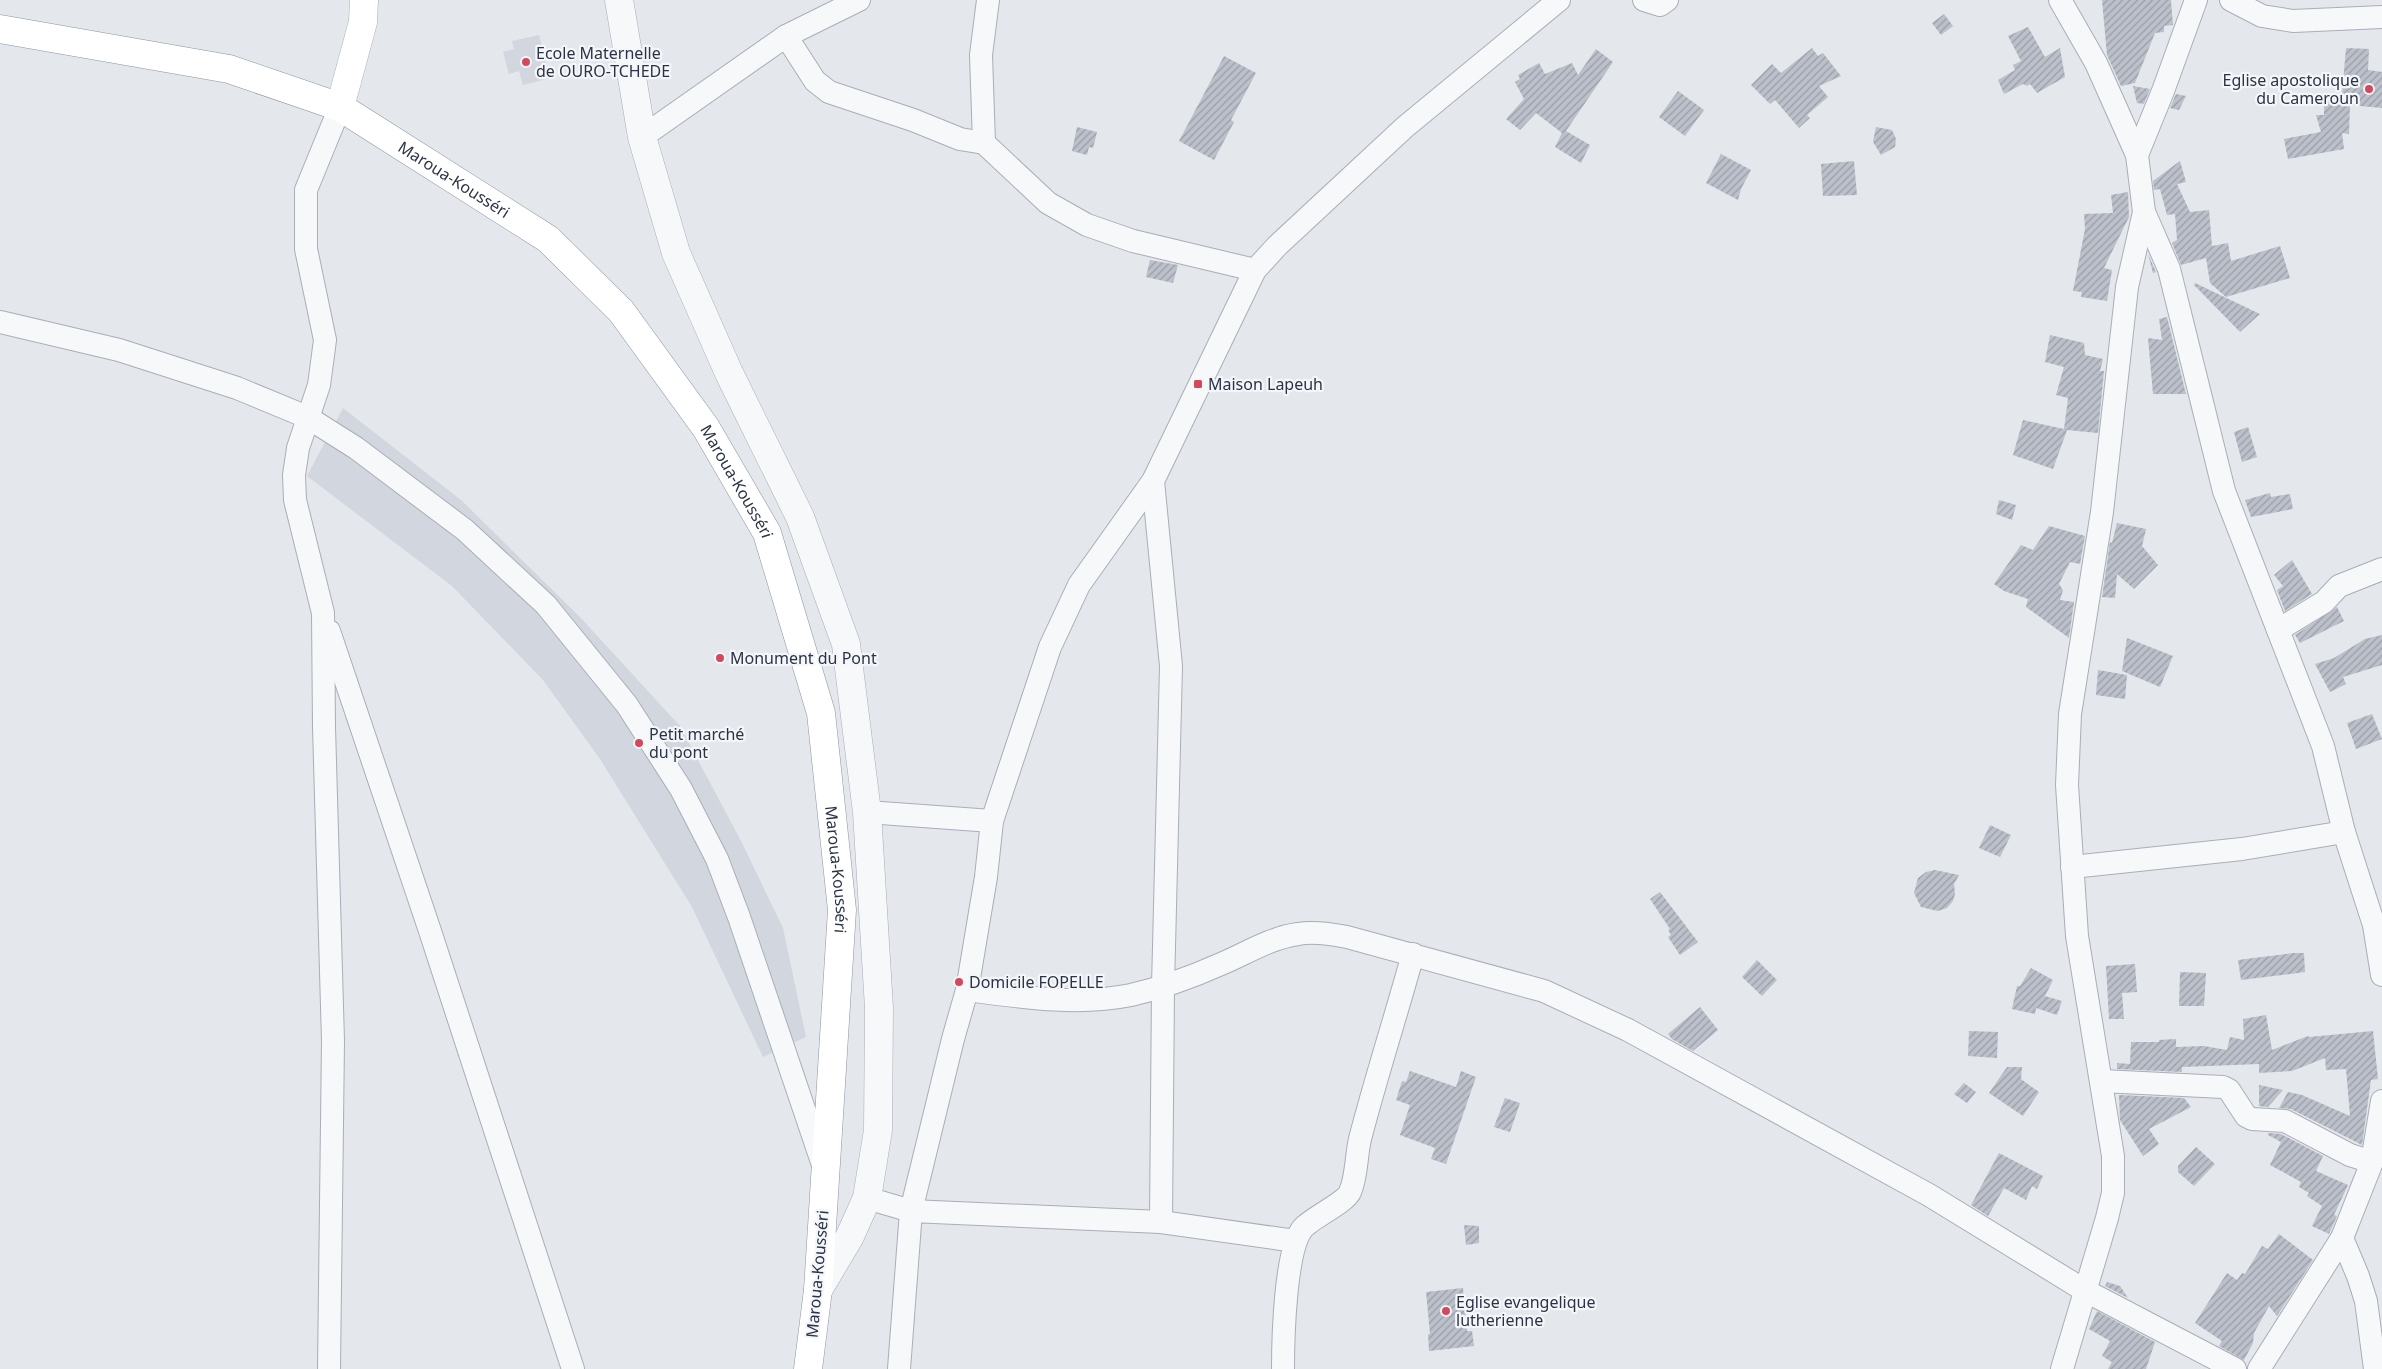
<svg xmlns="http://www.w3.org/2000/svg" width="2382" height="1369" viewBox="0 0 2382 1369" font-family="'Noto Sans',sans-serif">
  <style>
    .built { fill: #d2d6de }
    .building { fill: url(#building-hatch) }
    .lines { fill: none; stroke-linecap: round; stroke-linejoin: round }
    .minor-casing { stroke: #a9aeb7; stroke-width: 24 }
    .tertiary-casing { stroke: #a9aeb7; stroke-width: 29 }
    .secondary-casing { stroke: #a9aeb7; stroke-width: 29 }
    .trunk-casing { stroke: #8b94a3; stroke-width: 29 }
    .minor { stroke: #f7f8fa; stroke-width: 22 }
    .tertiary { stroke: #f7f8fa; stroke-width: 28 }
    .secondary { stroke: #fff; stroke-width: 28 }
    .trunk { stroke: #fff; stroke-width: 28 }
    .poi-dot { fill: #d1495b; stroke: #f4f6f9; stroke-width: 2 }
    .labels { text-anchor: middle; dominant-baseline: central; stroke-width: 4.5; stroke-linejoin: round; paint-order: stroke }
    .poi-label { font-size: 16px; fill: #2b3445; stroke: #f4f6f9; text-anchor: start }
    .street-label { font-size: 16px; fill: #2b3445; stroke: #f4f6f9 }
  </style>
  <defs>
    <pattern id="building-hatch" width="6" height="6" patternUnits="userSpaceOnUse" patternTransform="scale(1.25)"><rect width="6" height="6" fill="#bbc0ca"/><path d="M-1 1l2-2M0 6l6-6M5 7l2-2" fill="none" stroke="#989da6"/></pattern>
  </defs>
  <rect width="100%" height="100%" fill="#e4e7ec"/>
  <!-- built -->
  <g class="built">
    <polygon points="539,35 550,78 523,85 519,71 509,74 503,52 514,49 512,41"/>
    <polygon points="343,408 461,500 579,616 680,726 742,843 783,928 806,1037 763,1057 692,907 600,759 543,680 452,586 307,476"/>
  </g>
  <!-- building -->
  <g class="building">
    <polygon points="2102,0 2171,0 2173,25 2164,26 2164,32 2155,33 2135,83 2121,86 2107,55"/>
    <polygon points="1944,14 1953,26 1941,35 1932,23"/>
    <polygon points="2028,27 2045,57 2060,48 2065,77 2037,93 2030,84 2027,86 2023,84 2004,94 1998,80 2015,70 2013,65 2021,61 2008,36"/>
    <polygon points="1812,48 1818,56 1823,53 1841,76 1819,86 1828,97 1807,115 1810,118 1799,128 1775,100 1770,104 1751,85 1772,64 1781,73"/>
    <polygon points="2346,48 2369,49 2368,70 2382,72 2382,108 2350,105 2349,134 2342,133 2344,149 2288,159 2284,139 2321,132 2316,115 2324,115 2324,96 2342,94"/>
    <polygon points="1596,49 1613,62 1566,131 1590,145 1581,163 1555,147 1562,133 1536,113 1520,130 1506,119 1524,99 1515,82 1520,79 1518,75 1539,63 1545,74 1572,63 1578,75"/>
    <polygon points="1224,56 1256,73 1231,120 1234,122 1214,160 1179,141"/>
    <polygon points="2133,86 2150,89 2144,104 2137,103"/>
    <polygon points="1678,91 1704,110 1685,136 1659,117"/>
    <polygon points="2176,94 2186,96 2179,110 2170,108"/>
    <polygon points="1077,127 1097,132 1093,148 1089,147 1087,155 1072,151"/>
    <polygon points="1876,127 1892,130 1896,139 1895,147 1881,155 1873,142"/>
    <polygon points="1721,154 1751,170 1741,189 1738,200 1706,183"/>
    <polygon points="1854,161 1857,195 1823,196 1821,164"/>
    <polygon points="2180,161 2186,182 2177,184 2190,212 2209,210 2212,246 2228,243 2231,261 2280,246 2290,278 2226,297 2210,283 2206,258 2181,265 2172,243 2177,240 2175,214 2167,215 2160,189 2154,190 2153,181"/>
    <polygon points="2128,192 2129,217 2104,268 2112,270 2107,301 2081,297 2082,292 2073,291 2085,229 2084,214 2113,213 2111,195"/>
    <polygon points="2148,254 2156,272 2153,273"/>
    <polygon points="1150,260 1178,265 1173,283 1146,277"/>
    <polygon points="2195,283 2260,314 2240,332 2194,285"/>
    <polygon points="2167,317 2186,394 2153,394 2148,338 2162,340 2159,319"/>
    <polygon points="2050,335 2084,343 2085,355 2103,359 2100,371 2104,371 2098,433 2067,430 2053,469 2013,455 2023,420 2064,429 2068,398 2056,395 2064,367 2045,362"/>
    <polygon points="2248,427 2257,457 2242,462 2234,432"/>
    <polygon points="2270,493 2271,497 2290,494 2293,509 2251,517 2245,500"/>
    <polygon points="1999,500 2016,505 2012,520 1996,514"/>
    <polygon points="2117,523 2146,529 2142,546 2158,565 2134,589 2117,574 2115,598 2102,597 2110,542 2112,543"/>
    <polygon points="2049,526 2085,536 2080,564 2070,562 2059,584 2063,590 2060,600 2074,602 2069,638 2026,607 2028,599 2004,591 1994,584 2021,545 2033,550"/>
    <polygon points="2292,560 2312,594 2285,611 2277,590 2283,586 2274,575"/>
    <polygon points="2337,607 2344,621 2300,643 2295,635"/>
    <polygon points="2382,635 2382,665 2343,677 2346,684 2330,692 2315,664 2334,658 2365,639"/>
    <polygon points="2127,638 2173,656 2160,687 2122,671"/>
    <polygon points="2098,670 2127,675 2125,699 2096,695"/>
    <polygon points="2372,714 2382,739 2356,749 2347,723"/>
    <polygon points="1990,825 2011,835 2000,857 1979,848"/>
    <polygon points="1935,870 1959,875 1954,884 1955,894 1953,901 1947,908 1938,911 1921,907 1914,893 1918,878 1926,872"/>
    <polygon points="1660,892 1698,942 1680,955 1668,937 1671,935 1668,930 1670,929 1650,899"/>
    <polygon points="2293,953 2304,953 2305,972 2241,980 2238,960"/>
    <polygon points="1757,960 1777,980 1762,996 1742,977"/>
    <polygon points="2135,964 2137,992 2122,993 2124,1019 2109,1019 2106,966"/>
    <polygon points="2031,968 2053,980 2045,996 2062,1001 2057,1015 2036,1008 2035,1014 2012,1009 2017,986 2020,986"/>
    <polygon points="2180,972 2206,973 2204,1006 2179,1006"/>
    <polygon points="1700,1007 1718,1030 1693,1051 1672,1039 1668,1034"/>
    <polygon points="2266,1015 2272,1050 2308,1036 2309,1037 2373,1031 2378,1079 2371,1080 2362,1145 2291,1109 2279,1108 2288,1092 2302,1095 2350,1116 2346,1069 2326,1070 2325,1058 2292,1071 2259,1073 2259,1064 2182,1067 2182,1072 2117,1069 2117,1063 2130,1064 2131,1042 2159,1042 2159,1040 2176,1039 2176,1047 2204,1046 2227,1050 2230,1037 2244,1040 2243,1019"/>
    <polygon points="1969,1031 1998,1032 1997,1058 1968,1056"/>
    <polygon points="2007,1067 2022,1067 2021,1079 2039,1092 2023,1116 1989,1093"/>
    <polygon points="1410,1071 1456,1087 1461,1071 1476,1077 1446,1164 1431,1159 1435,1148 1400,1135 1410,1105 1396,1100 1402,1081 1406,1082"/>
    <polygon points="1964,1083 1976,1092 1967,1103 1954,1094"/>
    <polygon points="2259,1085 2283,1090 2268,1107 2259,1106"/>
    <polygon points="2119,1095 2184,1098 2191,1107 2149,1129 2159,1144 2143,1156 2120,1120"/>
    <polygon points="1505,1098 1520,1103 1510,1132 1494,1127"/>
    <polygon points="2268,1133 2281,1134 2323,1156 2316,1171 2348,1185 2334,1215 2337,1216 2329,1234 2312,1226 2322,1206 2307,1196 2309,1193 2299,1187 2301,1182 2270,1165 2281,1142 2268,1135"/>
    <polygon points="2196,1147 2215,1164 2194,1186 2178,1172 2178,1166"/>
    <polygon points="1999,1153 2043,1176 2037,1189 2032,1186 2026,1200 2004,1188 1988,1216 1971,1205"/>
    <polygon points="1464,1225 1479,1226 1479,1243 1466,1245"/>
    <polygon points="2279,1234 2313,1260 2277,1316 2269,1306 2254,1333 2253,1343 2244,1360 2219,1346 2222,1341 2195,1323 2227,1273 2237,1280 2242,1273 2245,1274 2262,1246 2268,1249"/>
    <polygon points="2107,1282 2120,1286 2128,1298 2105,1286"/>
    <polygon points="1463,1288 1467,1331 1472,1331 1474,1346 1429,1351 1428,1334 1430,1334 1426,1292"/>
    <polygon points="2097,1311 2155,1342 2146,1369 2108,1369 2112,1362 2102,1356 2110,1341 2089,1329"/>
  </g>
  <g class="lines">
    <defs>
      <g id="minor">
        <polyline points="1644,0 1660,5 1667,0"/>
        <polyline points="2060,0 2096,63 2137,155 2144,212 2127,287 2102,512 2070,714 2067,785 2077,936 2113,1156 2113,1193 2107,1218 2062,1369"/>
        <polyline points="2231,0 2262,16 2293,21 2382,17"/>
        <polyline points="786,36 815,81 829,92 913,120 960,139 984,143 1048,203 1087,225 1133,241 1255,270"/>
        <polyline points="642,137 786,36 859,0"/>
        <polyline points="984,143 981,55 988,0"/>
        <polyline points="2137,155 2163,91 2196,0"/>
        <polyline points="2144,212 2169,269 2224,491 2323,746 2344,832 2374,925 2382,975"/>
        <polyline points="0,322 119,350 237,388 307,417 356,448 465,530 546,605 627,705 681,789 717,859 739,917 823,1165"/>
        <polyline points="1153,481 1171,666 1163,987 1161,1222"/>
        <polyline points="2278,630 2324,602 2339,586 2382,569"/>
        <polyline points="329,631 429,928 573,1369"/>
        <polyline points="867,812 992,821"/>
        <polyline points="2072,867 2242,849 2344,832"/>
        <path d="M967 990C1021 997 1077 1006 1131 995 1161 988 1192 977 1221 964 1247 953 1270 938 1298 934 1314 931 1332 934 1347 937L1544 991 1628 1030 1929 1195 2084 1290 2235 1369"/>
        <polyline points="2102,1081 2223,1087 2229,1090 2246,1116 2252,1119 2285,1121 2350,1155 2372,1162"/>
        <polyline points="867,1198 911,1211 953,1039 967,990 986,877 992,821 1050,647 1079,585 1153,481 1255,270 1277,246 1405,127 1559,0"/>
        <polyline points="2342,1238 2358,1276 2366,1301 2375,1369"/>
        <polyline points="329,1369 333,1041 324,727 323,613 295,500 294,475 298,448 319,385 325,340 306,249 306,190 340,107"/>
        <polyline points="899,1369 911,1211 1161,1222 1295,1241"/>
        <path d="M1283 1369C1283 1340 1285 1249 1303 1228 1312 1218 1346 1202 1350 1192 1357 1176 1356 1156 1360 1139 1376 1077 1396 1016 1413 954"/>
        <polyline points="2259,1369 2342,1238 2372,1162 2382,1101"/>
      </g>
      <polyline id="tertiary" points="619,0 642,137 676,253 729,373 800,517 846,644 867,812 879,1008 878,1130 867,1198 850,1236 818,1290"/>
      <polyline id="secondary" points="340,107 363,22 364,0"/>
      <g id="trunk">
        <path id="s1" d="M0 29 229 69 340 107 548 239 621 311 706 428 767 533 821 713 842 910 818 1290 808 1369"/>
      </g>
    </defs>
    <!-- minor casing -->
    <use href="#minor" class="minor-casing"/>
    <!-- tertiary casing -->
    <use href="#tertiary" class="tertiary-casing"/>
    <!-- secondary casing -->
    <use href="#secondary" class="secondary-casing"/>
    <!-- trunk casing -->
    <use href="#trunk" class="trunk-casing"/>
    <!-- minor -->
    <use href="#minor" class="minor"/>
    <!-- tertiary -->
    <use href="#tertiary" class="tertiary"/>
    <!-- secondary -->
    <use href="#secondary" class="secondary"/>
    <!-- trunk -->
    <use href="#trunk" class="trunk"/>
  </g>
  <!-- markers -->
  <g class="poi-dot">
    <circle cx="526" cy="62" r="5"/>
    <circle cx="2369" cy="89" r="5"/>
    <rect x="1193" y="379" width="10" height="10" rx="2.5"/>
    <circle cx="720" cy="658" r="5"/>
    <circle cx="639" cy="743" r="5"/>
    <circle cx="959" cy="982" r="5"/>
    <circle cx="1446" cy="1311" r="5"/>
  </g>
  <g class="labels">
    <!-- poi labels -->
    <g class="poi-label">
      <text x="536" y="53">Ecole Maternelle<tspan x="536" dy="18">de OURO-TCHEDE</tspan></text>
      <text x="2359" y="80" text-anchor="end">Eglise apostolique<tspan x="2359" dy="18">du Cameroun</tspan></text>
      <text x="1208" y="384">Maison Lapeuh</text>
      <text x="730" y="658">Monument du Pont</text>
      <text x="649" y="734">Petit marché<tspan x="649" dy="18">du pont</tspan></text>
      <text x="969" y="982">Domicile FOPELLE</text>
      <text x="1456" y="1302">Eglise evangelique<tspan x="1456" dy="18">lutherienne</tspan></text>
    </g>
    <!-- street labels -->
    <g class="street-label">
      <text stroke="none"><textPath href="#s1" startOffset="485">Maroua-Kousséri</textPath></text>
      <text stroke="none"><textPath href="#s1" startOffset="905">Maroua-Kousséri</textPath></text>
      <text stroke="none"><textPath href="#s1" startOffset="1310">Maroua-Kousséri</textPath></text>
      <text transform="translate(817 1274) rotate(-85)">Maroua-Kousséri</text>
    </g>
  </g>
</svg>
